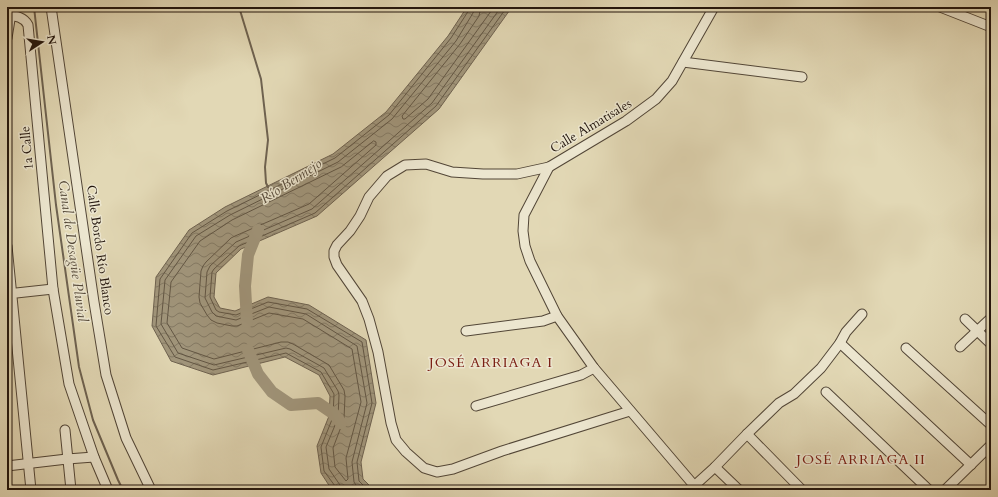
<svg xmlns="http://www.w3.org/2000/svg" width="998" height="497" viewBox="0 0 998 497" font-family="Cardo,serif">
  <style>
    .water { fill: url(#water-waves); stroke: #6e6250 }
    .lines { fill: none; stroke-linecap: round; stroke-linejoin: round }
    .shore { stroke: #625644; stroke-width: 1 }
    .stream { stroke: #6e6250; stroke-width: 2 }
    .river { stroke: #a1967c; stroke-width: 12 }
    .minor-casing { stroke: #524637; stroke-width: 11 }
    .minor { stroke: #ece6cf; stroke-width: 9 }
    .labels { text-anchor: middle; dominant-baseline: central; stroke-width: 3; stroke-linejoin: round; paint-order: stroke }
    .street-label { font-size: 13px; fill: #22150d; stroke: #ece6cf }
    .water-label { font-size: 14px; font-style: italic; fill: #554939; stroke: #ece6cf }
    .neighbourhood-label { font-size: 14px; letter-spacing: 1px; fill: #7a1f14; stroke: #ece6cf }
  </style>
  <defs>
    <pattern id="water-waves" width="16" height="10" patternUnits="userSpaceOnUse"><rect width="16" height="10" fill="#a1967c"/><path d="M0 5q4-4 8 0t8 0" fill="none" stroke="#837964"/></pattern>
  </defs>
  <rect width="100%" height="100%" fill="#e2d8b5"/>
  <filter id="stains"><feTurbulence type="fractalNoise" baseFrequency=".005" numOctaves="4"/><feColorMatrix values="0 0 0 0 .2 0 0 0 0 .09 0 0 0 0 .02 0 0 0 .5 -.17"/></filter>
  <radialGradient id="worn" r=".72"><stop offset=".6" stop-color="#630" stop-opacity="0"/><stop offset="1" stop-color="#630" stop-opacity=".3"/></radialGradient>
  <!-- water -->
  <polygon class="water" points="467,7 512,7 439,109 317,216 241,249 216,273 214,297 220,308 235,311 268,297 309,305 366,340 376,403 361,462 363,479 374,490 332,490 321,473 317,446 329,416 330,396 319,375 285,357 213,375 171,361 152,326 156,277 189,230 225,207 333,154 386,112 448,36"/>
  <g class="lines">
    <!-- shore -->
    <g class="shore">
      <polyline points="481,7 479,16 460,44 402,116 403,119 405,119 428,99 494,7"/>
      <polygon points="374,141 376,142 376,145 309,204 235,236 231,238 206,262 203,266 201,271 199,297 200,303 207,315 211,320 217,323 232,326 237,326 269,313 303,319 352,349 361,402 346,458 348,479 346,481 335,467 333,448 344,419 345,396 344,390 329,365 293,344 288,342 281,342 214,359 182,348 167,323 171,282 200,241 232,220 341,167"/>
      <polyline points="335,490 335,486 324,471 321,447 333,417 334,394 321,372 286,353 213,370 175,357 156,326 160,279 192,233 227,211 335,158 389,115 451,38 469,10 470,7"/>
      <polyline points="340,490 340,485 329,469 326,447 338,418 339,395 338,391 324,368 290,349 286,348 214,365 178,353 161,324 165,280 196,236 230,215 338,162 392,119 456,41 473,13 475,7"/>
      <polyline points="361,490 356,485 354,482 352,462 367,403 357,346 306,314 269,307 236,320 216,316 212,312 205,298 207,272 210,266 236,242 312,209 432,103 501,7"/>
      <polyline points="368,490 359,481 357,462 372,403 362,342 307,309 268,302 236,315 219,312 216,310 210,297 212,272 214,269 239,246 315,213 436,106 507,7"/>
    </g>
    <!-- stream -->
    <g class="stream">
      <polyline points="34,7 56,205 79,367 93,420 118,480 123,490"/>
      <polyline points="239,7 261,79 268,140 265,167 266,183 268,187"/>
    </g>
    <!-- river -->
    <g class="river">
      <polyline points="247,322 245,286 248,255 258,230"/>
      <polyline points="248,350 258,374 272,392 291,405 318,403 334,414 341,423"/>
    </g>
    <defs>
      <g id="minor">
        <polyline points="51,7 94,302 106,375 126,438 151,490"/>
        <polyline points="940,7 991,27"/>
        <path d="M7 15C16 16 24 17 28 25L53 289 69 384 94 457 108 490"/>
        <polyline points="7,38 12,7"/>
        <polyline points="683,62 802,77"/>
        <polyline points="549,167 517,174 483,174 452,172 426,164 405,165 387,176 369,197 360,216 350,231 337,245 334,251 334,257 337,265 362,301 369,319 378,352 391,423 396,440 406,452 424,468 437,472 453,469 502,451 630,411"/>
        <polyline points="7,246 31,490"/>
        <polyline points="7,294 53,289"/>
        <polyline points="965,319 991,344"/>
        <polyline points="466,331 543,321 557,316"/>
        <polyline points="840,343 971,465"/>
        <polyline points="960,347 991,318"/>
        <polyline points="906,348 991,425"/>
        <polyline points="826,392 929,490"/>
        <polyline points="476,406 581,375 594,368"/>
        <polyline points="65,430 71,490"/>
        <polyline points="747,434 802,490"/>
        <polyline points="7,466 67,459 94,457"/>
        <polyline points="715,467 739,490"/>
        <polyline points="694,486 715,467 747,434 779,403 794,394 821,368 840,343 846,332 862,314"/>
        <polyline points="698,490 594,368 557,316 530,261 525,246 523,231 524,215 549,167 626,121 656,99 672,81 714,7"/>
        <polyline points="945,490 991,445"/>
      </g>
    </defs>
    <!-- minor casing -->
    <use href="#minor" class="minor-casing"/>
    <!-- minor -->
    <use href="#minor" class="minor"/>
  </g>
  <g class="labels">
    <!-- street labels -->
    <g class="street-label">
      <text transform="translate(591 126) rotate(-31)">Calle Almatisales</text>
      <text transform="translate(27 148) rotate(-95)">1a Calle</text>
      <text transform="translate(100 250) rotate(82)">Calle Bordo Río Blanco</text>
    </g>
    <!-- water labels -->
    <g class="water-label">
      <text transform="translate(291 181) rotate(-33)">Río Bermejo</text>
      <text transform="translate(73 251) rotate(82)">Canal de Desagüe Pluvial</text>
    </g>
    <!-- neighbourhood labels -->
    <g class="neighbourhood-label">
      <text x="491" y="362">JOSÉ ARRIAGA I</text>
      <text x="861" y="459">JOSÉ ARRIAGA II</text>
    </g>
  </g>
  <!-- margin -->
  <rect width="998" height="497" fill="none" stroke="#e2d8b5" stroke-width="24"/>
  <rect x="8" y="8" width="982" height="481" fill="none" stroke="#22150d" stroke-width="2"/>
  <rect x="12" y="12" width="974" height="473" fill="none" stroke="#22150d"/>
  <!-- north arrow -->
  <g transform="translate(42 42) rotate(78)" stroke="#ece6cf" stroke-width="3" paint-order="stroke">
  <path d="M0-3L7 15L0 10L-7 15Z" fill="#22150d"/>
  <text y="-6" font-size="11" font-weight="bold" text-anchor="middle" fill="#22150d">N</text>
  </g>
  <rect width="100%" height="100%" filter="url(#stains)"/>
  <rect width="100%" height="100%" fill="url(#worn)"/>
</svg>
